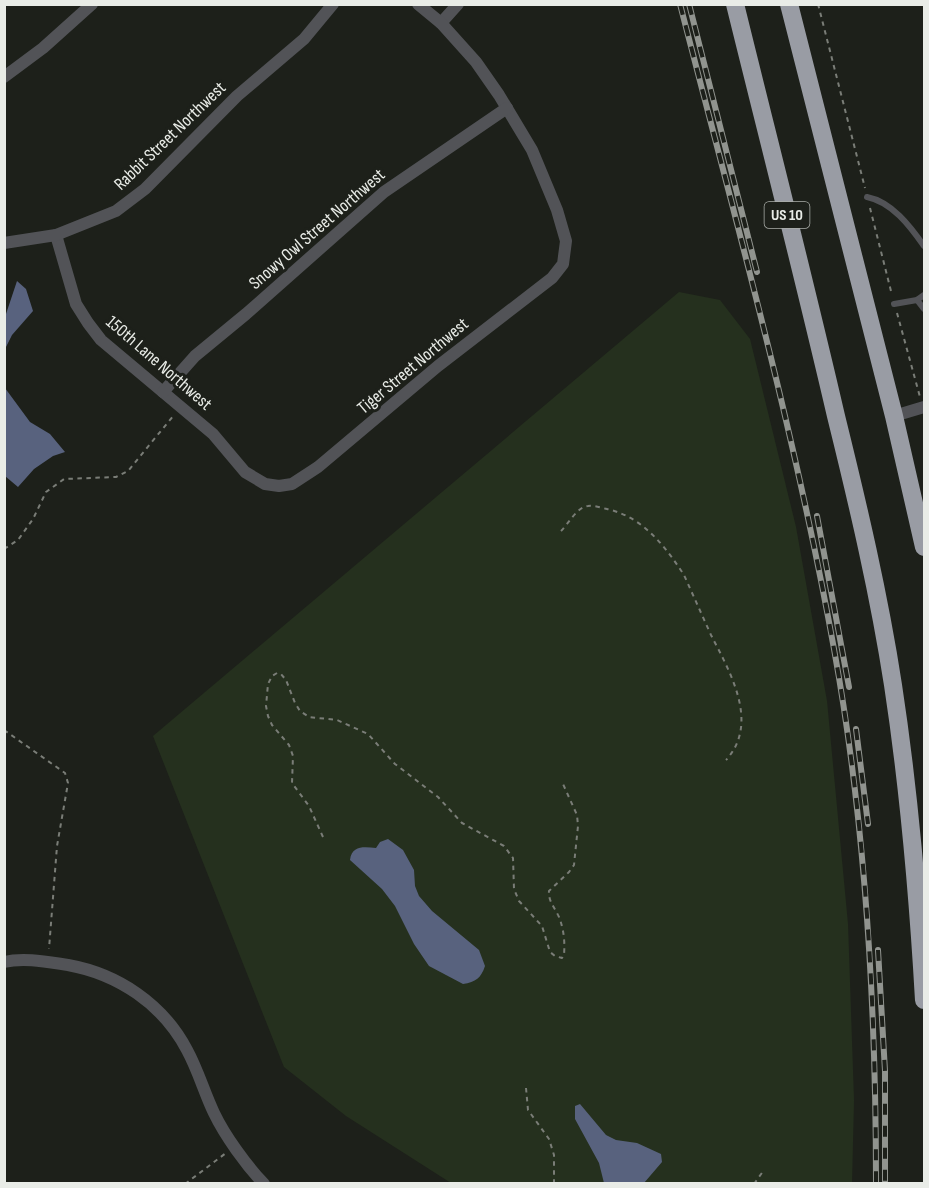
<svg xmlns="http://www.w3.org/2000/svg" width="929" height="1188" viewBox="0 0 929 1188" font-family="'Sofia Sans Condensed',sans-serif">
  <style>
    .green { fill: #25301e }
    .water { fill: #58627e }
    .lines { fill: none; stroke-linecap: round; stroke-linejoin: round }
    .path { stroke: #7a7d77; stroke-width: 2; stroke-dasharray: 4.5 4.5; stroke-linecap: butt }
    .lane { stroke: #525357; stroke-width: 6 }
    .street { stroke: #525357; stroke-width: 12 }
    .highway { stroke: #999ca4; stroke-width: 18 }
    .rail-casing { stroke: #91948f; stroke-width: 6 }
    .rail { stroke: #1d201a; stroke-width: 4; stroke-dasharray: 11; stroke-linecap: butt }
    .labels { text-anchor: middle; dominant-baseline: central; stroke-width: 6; stroke-linejoin: round; paint-order: stroke }
    .shield { fill: #1d201a; stroke: #acafaa; stroke-width: 1.5 }
    .shield-label { font-size: 16px; font-weight: bold; fill: #e9ece7 }
    .street-label { font-size: 18px; fill: #e9ece7; stroke: #1d201a }
  </style>
  <rect width="100%" height="100%" fill="#1d201a"/>
  <!-- green -->
  <polygon class="green" points="679,292 720,300 750,339 796,527 827,701 848,924 854,1100 852,1183 451,1183 346,1116 284,1067 153,736"/>
  <!-- water -->
  <g class="water">
    <polygon points="17,281 26,289 33,311 12,335 5,349 5,317"/>
    <polygon points="5,388 30,422 50,434 65,452 53,456 34,469 18,487 5,476"/>
    <path d="M388 839 403 850 414 870 415 886 419 896 432 911 479 950 485 966C481 978 476 982 463 984L429 966 414 944 395 906 382 889 350 860C352 845 364 847 376 848L380 842Z"/>
    <polygon points="580,1104 606,1135 616,1140 637,1143 661,1154 662,1162 644,1183 604,1183 599,1163 575,1119 575,1106"/>
  </g>
  <g class="lines">
    <!-- path -->
    <g class="path">
      <polyline points="818,4 865,188"/>
      <polyline points="870,208 892,295"/>
      <polyline points="897,313 920,397"/>
      <path d="M561 531C569 523 577 507 588 506 594 505 602 508 607 509 643 517 665 546 684 575 693 595 702 615 711 635 730 672 760 723 726 760"/>
      <polyline points="4,549 18,540 33,519 46,492 64,479 116,477 128,471 174,415"/>
      <polyline points="4,730 65,773 68,783 57,846 49,949"/>
      <path d="M323 837 309 806 292 783 293 756 289 745 272 725 268 716 266 706 268 684 272 676 277 673 281 674 286 680 295 703 300 711 309 717 337 720 368 734 395 764 438 797 462 823 504 846 513 858 514 889 519 901 542 926 550 952 555 956 562 958 564 955C565 942 564 930 559 917 555 908 548 901 549 891L569 872 574 865 575 855 578 826 577 815 563 784"/>
      <polyline points="526,1088 528,1110 549,1139 554,1155 554,1184"/>
      <polyline points="185,1184 226,1153"/>
      <polyline points="754,1184 764,1170"/>
    </g>
    <!-- lane -->
    <g class="lane">
      <path d="M867 197C892 202 910 226 924 246"/>
      <polyline points="917,300 924,309"/>
      <polyline points="894,304 917,300 924,295"/>
    </g>
    <!-- street -->
    <g class="street">
      <polyline points="441,23 458,4"/>
      <polyline points="4,77 43,48 92,4"/>
      <polyline points="56,235 76,304 88,323 101,340 213,434 245,472 265,484 279,486 292,484 318,467 438,366 552,278 563,264 566,241 557,210 532,150 499,95 476,62 441,23 418,4"/>
      <polyline points="4,243 56,235 116,211 145,189 237,96 304,39 333,4"/>
      <polyline points="163,392 195,356 246,314 384,192 507,108"/>
      <polyline points="894,416 924,407"/>
      <path d="M4 962C24 957 48 962 68 965 118 974 163 1004 187 1050 198 1070 204 1092 214 1113 225 1136 246 1165 264 1184"/>
    </g>
    <!-- highway -->
    <g class="highway">
      <path d="M735 4C769 142 804 278 836 416 858 505 879 594 893 685 909 790 918 895 924 1000"/>
      <polyline points="789,4 894,416 924,547"/>
    </g>
    <defs>
      <g id="rail">
        <path d="M680 4C735 218 795 432 834 649 866 825 876 1005 876 1184"/>
        <polyline points="689,4 757,272"/>
        <polyline points="817,516 849,687"/>
        <polyline points="856,729 868,824"/>
        <polyline points="878,950 885,1071 885,1184"/>
      </g>
    </defs>
    <!-- rail casing -->
    <use href="#rail" class="rail-casing"/>
    <!-- rail -->
    <use href="#rail" class="rail"/>
  </g>
  <g class="labels">
    <!-- shield labels -->
    <rect class="shield" x="764.5" y="202" width="45" height="26" rx="4.5"/>
    <g class="shield-label">
      <text x="787" y="215">US 10</text>
    </g>
    <!-- street labels -->
    <g class="street-label">
      <text transform="translate(170 136) rotate(-44)">Rabbit Street Northwest</text>
      <text transform="translate(317 229) rotate(-41)">Snowy Owl Street Northwest</text>
      <text transform="translate(159 363) rotate(41)">150th Lane Northwest</text>
      <text transform="translate(413 366) rotate(-40)">Tiger Street Northwest</text>
    </g>
  </g>
  <!-- border -->
  <rect width="929" height="1188" fill="none" stroke="#e9ece7" stroke-width="12"/>
</svg>
